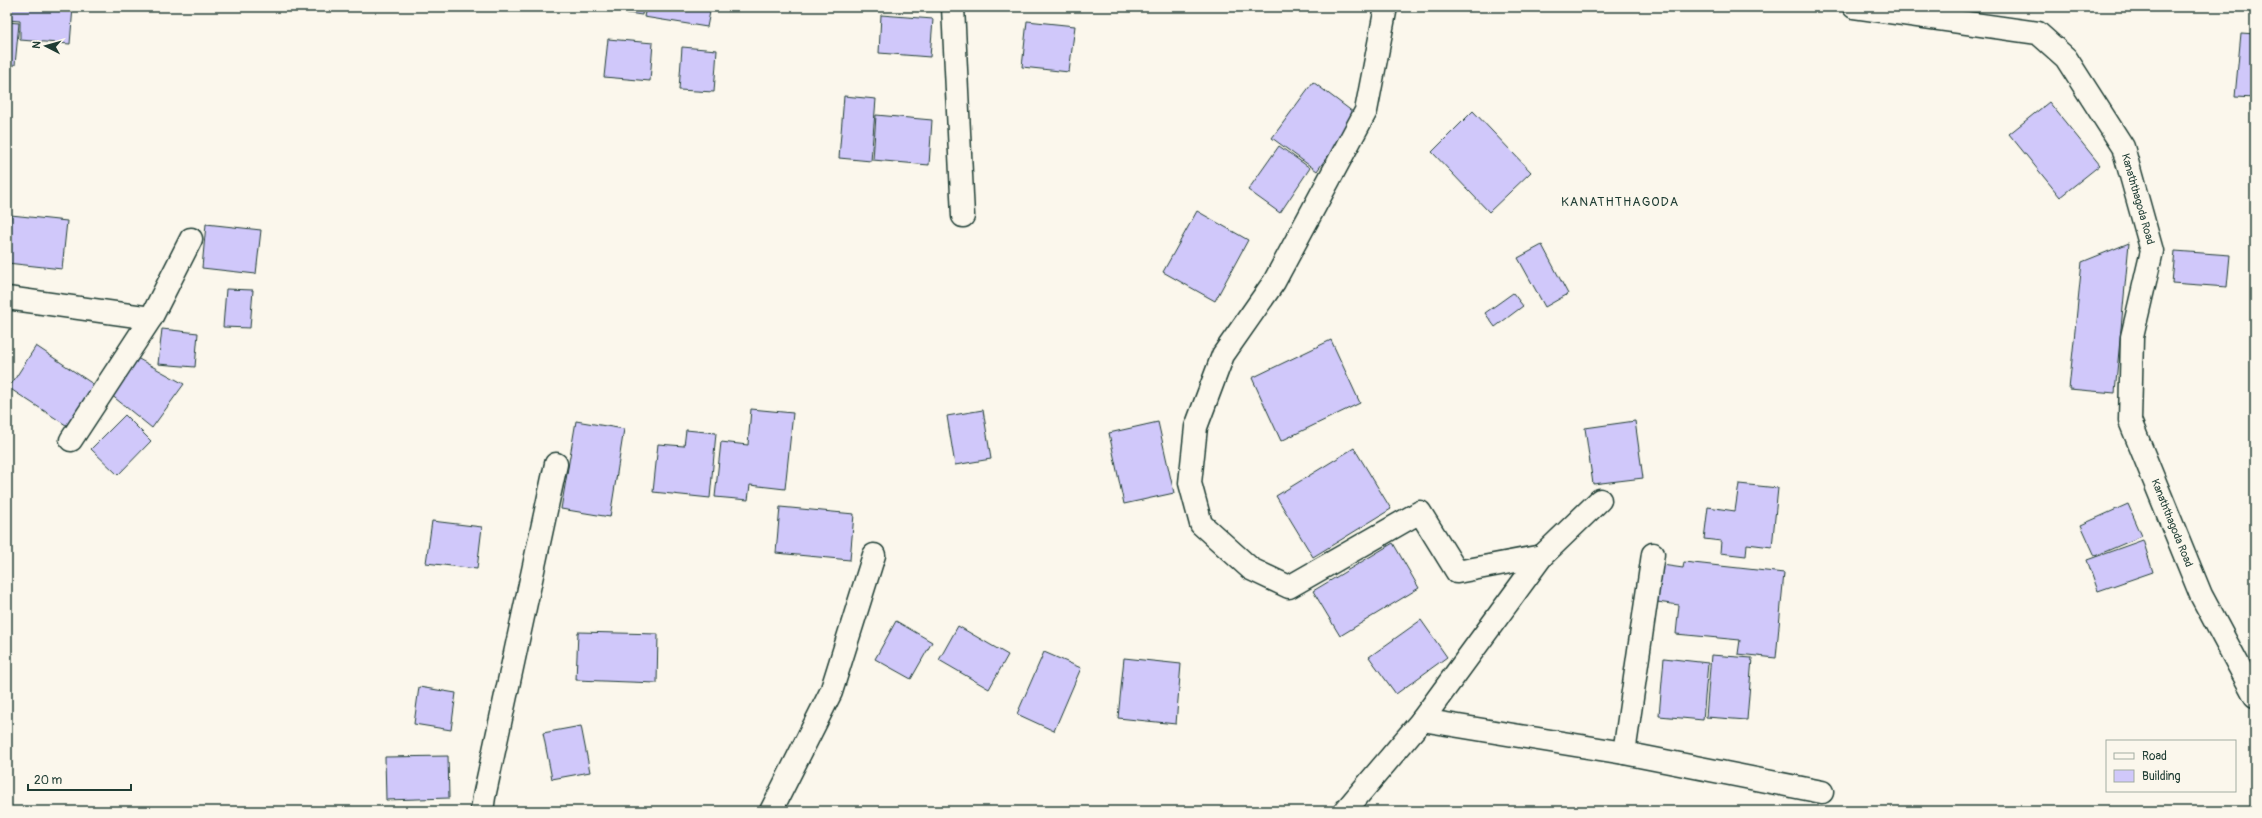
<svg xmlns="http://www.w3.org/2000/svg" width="2262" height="818" viewBox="0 0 2262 818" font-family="Pangolin,sans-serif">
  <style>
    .building { fill: #d0c8fa; stroke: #1f3d34 }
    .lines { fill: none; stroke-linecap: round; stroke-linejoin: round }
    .minor-casing { stroke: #1f3d34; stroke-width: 25 }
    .minor { stroke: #fbf7ec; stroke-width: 22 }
    .labels { text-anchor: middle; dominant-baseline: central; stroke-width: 3.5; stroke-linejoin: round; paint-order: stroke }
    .street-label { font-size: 11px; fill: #1f3d34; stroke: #fbf7ec }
    .quarter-label { font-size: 13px; letter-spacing: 1px; fill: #1f3d34; stroke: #fbf7ec }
  </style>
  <rect width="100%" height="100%" fill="#fbf7ec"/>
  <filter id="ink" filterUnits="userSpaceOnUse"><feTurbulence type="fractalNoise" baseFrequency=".025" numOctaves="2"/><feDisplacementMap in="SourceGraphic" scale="8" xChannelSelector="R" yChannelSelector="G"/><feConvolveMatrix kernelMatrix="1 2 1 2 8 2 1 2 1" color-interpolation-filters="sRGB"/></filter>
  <g filter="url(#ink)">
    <!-- building -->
    <g class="building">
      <polygon points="9,7 73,7 70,44 20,40 20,21 8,20"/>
      <polygon points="606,7 643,7 642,15 606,10"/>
      <polygon points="646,7 711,7 707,27 644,17"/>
      <polygon points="881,15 933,19 930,57 879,53"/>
      <polygon points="1027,21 1075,26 1069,72 1022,67"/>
      <polygon points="7,22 19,23 15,65 7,65"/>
      <polygon points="2241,33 2255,34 2255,98 2235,97"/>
      <polygon points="608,39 653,43 650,81 604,77"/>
      <polygon points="682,47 717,50 714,92 679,90"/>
      <polygon points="1313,82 1357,115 1317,171 1272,138"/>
      <polygon points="844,96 876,99 871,161 839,158"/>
      <polygon points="2049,102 2100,165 2060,197 2009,134"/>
      <polygon points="1473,111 1531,172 1489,212 1432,152"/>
      <polygon points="876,115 932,120 929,165 873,160"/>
      <polygon points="1279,146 1310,168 1280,213 1248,190"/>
      <polygon points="1197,211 1248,240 1215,301 1163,272"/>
      <polygon points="11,215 67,221 62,269 7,263"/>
      <polygon points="206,224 261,230 256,274 202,268"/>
      <polygon points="2129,243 2115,393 2069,389 2082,262"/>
      <polygon points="1542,245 1568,294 1545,307 1518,258"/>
      <polygon points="2175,251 2230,255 2227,287 2172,283"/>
      <polygon points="226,289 253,290 250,328 223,327"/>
      <polygon points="1513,293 1523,306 1495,327 1485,313"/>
      <polygon points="162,329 198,333 195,367 158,364"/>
      <polygon points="1331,340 1360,403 1281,441 1252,378"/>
      <polygon points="36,346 99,388 72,429 9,388"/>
      <polygon points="137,358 184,384 152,428 110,394"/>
      <polygon points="751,409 793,413 785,489 750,485 748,500 715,497 721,442 748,445"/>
      <polygon points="983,410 991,459 955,465 947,416"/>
      <polygon points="125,415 151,441 118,475 91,449"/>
      <polygon points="576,421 624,429 610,517 561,509"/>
      <polygon points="1635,421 1643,478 1593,484 1585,428"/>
      <polygon points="1158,422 1174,493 1124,504 1109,433"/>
      <polygon points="686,430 716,433 710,498 653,492 658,444 684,446"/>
      <polygon points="1354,448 1391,509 1313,557 1276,496"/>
      <polygon points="1739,484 1778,488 1772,547 1747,544 1746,556 1720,553 1721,541 1704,539 1708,507 1735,511"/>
      <polygon points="2128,504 2142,536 2095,556 2081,525"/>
      <polygon points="780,507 854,514 850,560 776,553"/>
      <polygon points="432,521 482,527 477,569 426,563"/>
      <polygon points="2143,540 2153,572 2098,591 2087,560"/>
      <polygon points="1393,543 1419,588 1340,636 1313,591"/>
      <polygon points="1684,562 1784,573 1776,658 1738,654 1740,640 1676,634 1679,605 1657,602 1662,565 1683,568"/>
      <polygon points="1421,620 1447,657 1396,694 1369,657"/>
      <polygon points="896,621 932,642 911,679 875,659"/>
      <polygon points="958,626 1008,655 989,689 939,660"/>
      <polygon points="578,632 658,634 657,683 576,680"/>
      <polygon points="1044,652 1081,668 1054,731 1017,714"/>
      <polygon points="1711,655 1752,658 1747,720 1706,717"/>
      <polygon points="1124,658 1181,664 1176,724 1118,718"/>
      <polygon points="1664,658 1708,663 1703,720 1659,716"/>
      <polygon points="419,687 456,693 451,730 414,724"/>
      <polygon points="581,726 590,772 552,779 543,733"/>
      <polygon points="448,756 449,798 386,800 385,757"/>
    </g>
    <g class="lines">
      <defs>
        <g id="minor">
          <polyline points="953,7 963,216"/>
          <polyline points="1386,7 1366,111 1274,282 1223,355 1196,427 1190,483 1201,524 1251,569 1289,587 1420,512 1457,572 1542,556"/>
          <polyline points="1854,7 2038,33 2066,58 2123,147 2152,251 2132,337 2130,421 2201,595 2255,696"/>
          <polyline points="7,298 151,318"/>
          <polyline points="71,440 151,318 191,239"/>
          <polyline points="1422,720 1624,753 1822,792"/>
          <polyline points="1624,753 1653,554"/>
          <polyline points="482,811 484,797 556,464"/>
          <polyline points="771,811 831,692 874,555"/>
          <polyline points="1345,811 1422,720 1542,556 1600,500"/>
        </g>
      </defs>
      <!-- minor casing -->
      <use href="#minor" class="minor-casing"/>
      <!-- minor -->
      <use href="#minor" class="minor"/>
    </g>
  </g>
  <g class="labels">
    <!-- street labels -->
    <g class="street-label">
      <text transform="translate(2138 199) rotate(74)">Kanaththagoda Road</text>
      <text transform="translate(2172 523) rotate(68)">Kanaththagoda Road</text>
    </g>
    <!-- quarter labels -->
    <g class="quarter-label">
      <text x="1620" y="202">KANATHTHAGODA</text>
    </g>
  </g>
  <!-- margin -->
  <rect width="2262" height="818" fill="none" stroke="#fbf7ec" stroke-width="24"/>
  <rect x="12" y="12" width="2238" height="794" fill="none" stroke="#1f3d34" stroke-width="1.5" filter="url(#ink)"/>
  <!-- legend -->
  <rect x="2106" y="740" width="130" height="52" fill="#fbf7ec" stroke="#a3ada2"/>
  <rect x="2114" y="753" width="20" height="6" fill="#fbf7ec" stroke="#a3ada2"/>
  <text x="2142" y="760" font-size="12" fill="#1f3d34">Road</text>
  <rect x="2114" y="770" width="20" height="12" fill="#d0c8fa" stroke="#a3ada2"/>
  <text x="2142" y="780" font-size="12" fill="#1f3d34">Building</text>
  <!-- north arrow -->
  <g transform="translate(46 46) rotate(276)" stroke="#fbf7ec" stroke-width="3" paint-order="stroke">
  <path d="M0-3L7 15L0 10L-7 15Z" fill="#1f3d34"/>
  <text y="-6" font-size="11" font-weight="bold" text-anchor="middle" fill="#1f3d34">N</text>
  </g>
  <!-- scale -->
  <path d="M28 784v6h103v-6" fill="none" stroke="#1f3d34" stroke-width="2"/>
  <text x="34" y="784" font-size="12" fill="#1f3d34" stroke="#fbf7ec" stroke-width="3" paint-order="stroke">20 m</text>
</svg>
